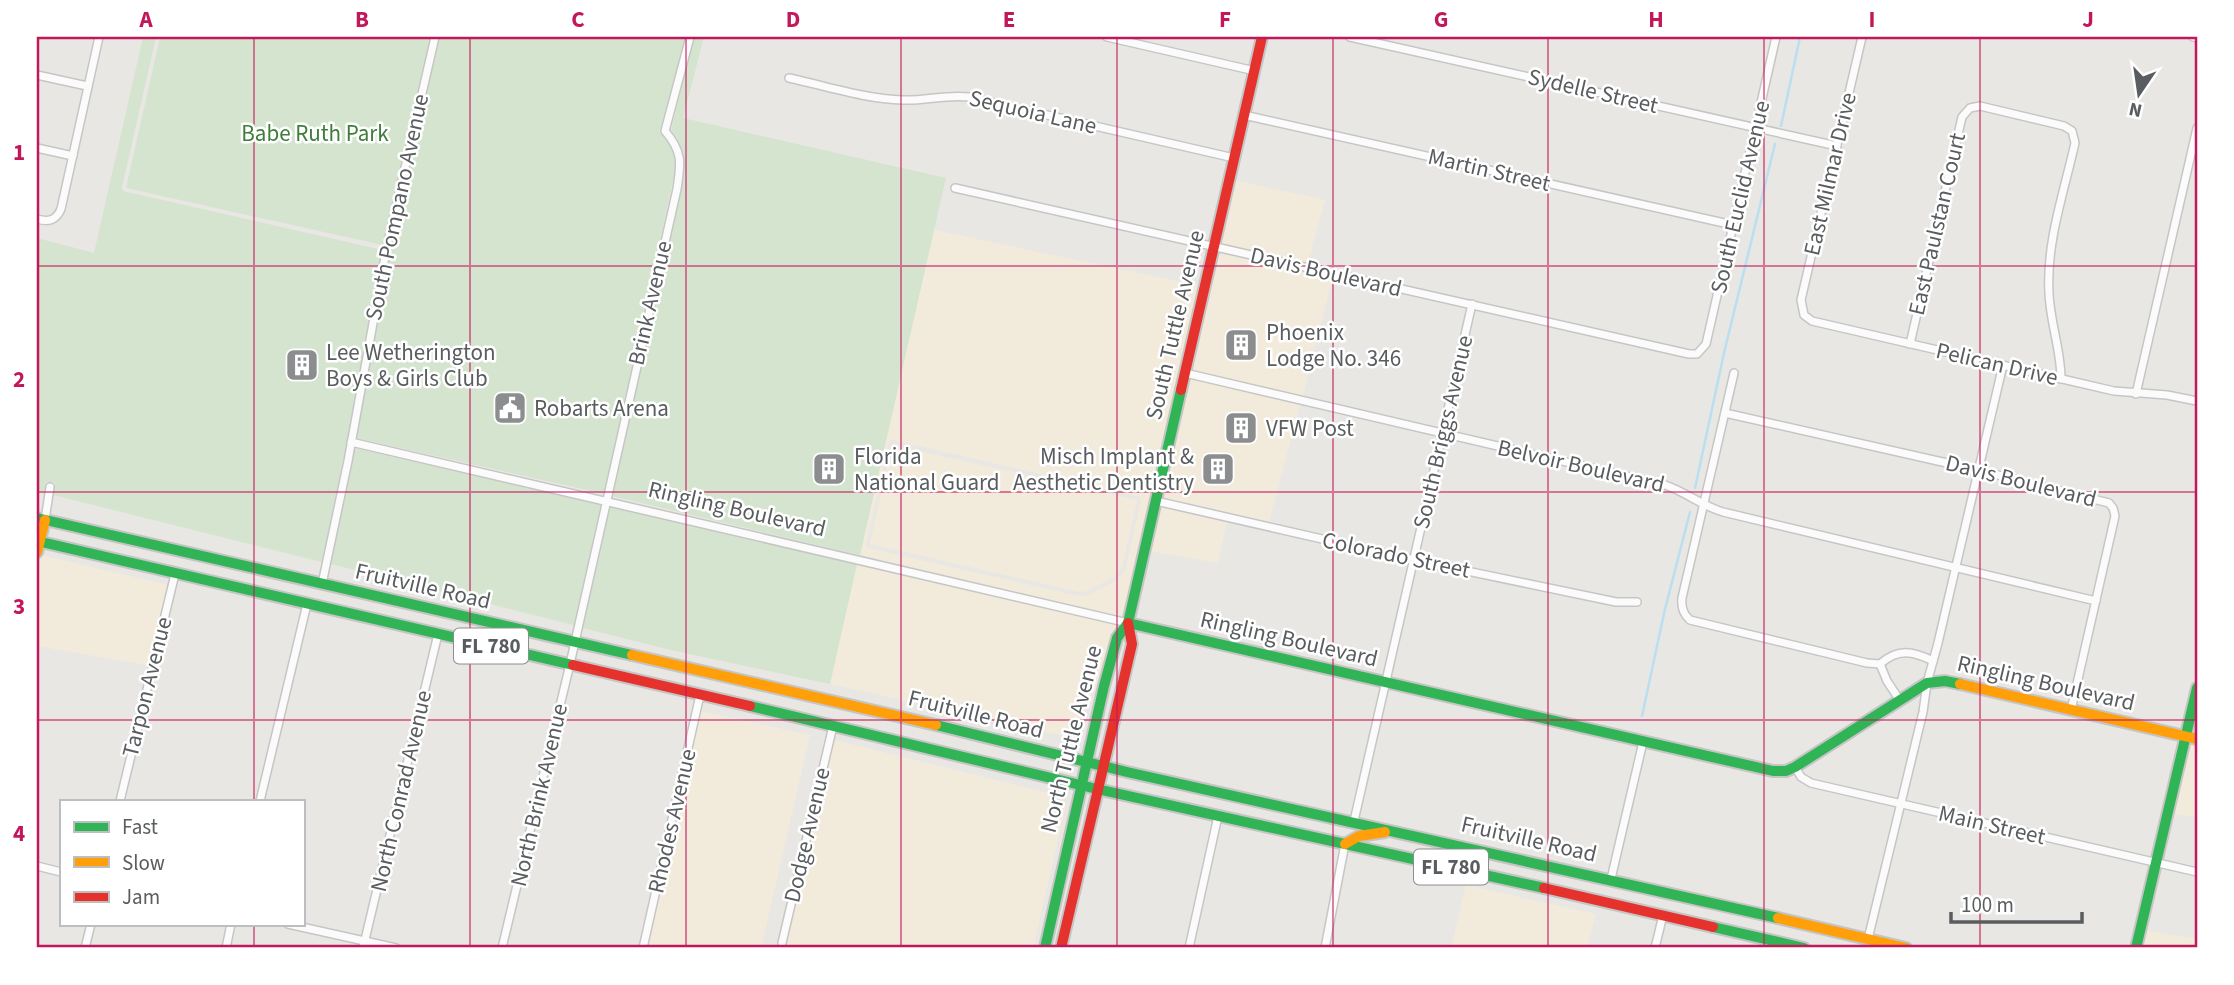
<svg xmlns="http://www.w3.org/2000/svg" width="2234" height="985" viewBox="0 0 2234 985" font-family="'Source Sans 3',sans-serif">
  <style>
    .commercial { fill: #f2ebdc; fill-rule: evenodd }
    .green { fill: #d4e4cf }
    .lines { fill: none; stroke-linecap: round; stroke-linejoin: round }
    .stream { stroke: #badff0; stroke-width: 2.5 }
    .street-casing { stroke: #c5c6c5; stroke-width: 10 }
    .fast-casing { stroke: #c5c5c5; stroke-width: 14 }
    .slow-casing { stroke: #c5c5c5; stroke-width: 14 }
    .jam-casing { stroke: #c5c5c5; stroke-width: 14 }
    .street { stroke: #fcfbfb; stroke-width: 7 }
    .fast { stroke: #30b455; stroke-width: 10 }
    .slow { stroke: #ff9f0a; stroke-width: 10 }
    .jam { stroke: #e5322d; stroke-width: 10 }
    .grid { fill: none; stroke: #c2185b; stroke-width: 2; stroke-opacity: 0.55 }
    .labels { text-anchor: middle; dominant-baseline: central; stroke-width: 5; stroke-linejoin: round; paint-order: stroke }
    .shield { fill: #fff; stroke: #8b8e90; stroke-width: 2 }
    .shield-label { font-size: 21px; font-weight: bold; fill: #595d60 }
    .street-label { font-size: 23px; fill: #595d60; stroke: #fff }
    .park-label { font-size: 23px; fill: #3f7d3b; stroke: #fff }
    .poi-label { font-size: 23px; fill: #595d60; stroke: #fff; text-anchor: start }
    .neatline { fill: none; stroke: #c2185b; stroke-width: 2.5 }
    .grid-label { font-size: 23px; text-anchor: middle; font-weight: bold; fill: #c2185b }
  </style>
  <rect width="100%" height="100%" fill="#e9e7e3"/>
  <!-- commercial -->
  <g class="commercial">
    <polygon points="1234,180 1325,200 1308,263 1219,243"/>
    <path d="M934 230 1200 286 1125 617 860 555ZM893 440 1140 497 1141 501 1125 571 1115 581 1089 595 1079 596 867 548 866 543 889 442Z"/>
    <polygon points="1217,253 1332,279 1303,396 1190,369"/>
    <polygon points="1188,379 1300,405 1269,522 1162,497"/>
    <polygon points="892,445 1137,500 1122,568 1114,577 1087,591 1080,592 870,544"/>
    <polygon points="1160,507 1227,522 1218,563 1150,551 1134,619"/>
    <polygon points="41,555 168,585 148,665 37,646 37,572"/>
    <polygon points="857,564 1120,626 1074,738 830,684"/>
    <polygon points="701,711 810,735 761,948 648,948"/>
    <polygon points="834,740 1048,793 1066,806 1033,948 786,947"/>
    <polygon points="2189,743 2197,745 2197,817 2173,814"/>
    <polygon points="1466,885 1596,914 1587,948 1451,948"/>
    <polygon points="2145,930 2197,939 2197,948 2141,948"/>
  </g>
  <!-- green -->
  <g class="green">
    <polygon points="143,37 156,37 122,187 123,191 382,250 343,460 322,562 53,495 55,483 46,482 44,493 37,491 37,238 94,253"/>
    <polygon points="160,37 435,37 387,246 126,188"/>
    <path d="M439 37H685L666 117 659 131C672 148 677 153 674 177L604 494 356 438 392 247Z"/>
    <path d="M694 37H704L683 118 946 178 860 555 612 496 683 178C686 158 684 146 671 130Z"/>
    <polygon points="354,448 601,504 574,625 331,564"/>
    <polygon points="610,506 857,564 830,684 671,650 582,628"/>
  </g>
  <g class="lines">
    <!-- stream -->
    <g class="stream">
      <polyline points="1781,126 1800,37"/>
      <polyline points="1695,488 1724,353 1775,144"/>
      <polyline points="1642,716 1665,609 1690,512"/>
    </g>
    <defs>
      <g id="street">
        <polyline points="1107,37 1255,71"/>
        <polyline points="1350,37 1837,146"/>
        <polyline points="1862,37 1801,300 1804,315 1812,321 2114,391 2167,395 2197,401"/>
        <polyline points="2193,37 2197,38"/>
        <polyline points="37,75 87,86"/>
        <path d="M789 78C826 86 865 99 903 100 925 101 947 94 969 97L1234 158"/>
        <polyline points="1244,115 1733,225"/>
        <polyline points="37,148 73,156"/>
        <polyline points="955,188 1689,354 1697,354 1706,344 1776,37"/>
        <path d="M37 219C48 222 56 221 61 209L99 37"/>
        <path d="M1910 344 1962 117 1970 108 1980 106 2064 126 2072 131 2075 143C2064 192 2046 243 2049 293 2050 322 2061 350 2061 379"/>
        <path d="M1185 373 1665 485C1686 492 1702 506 1723 512L2096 601"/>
        <path d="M1734 373 1682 598C1681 607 1683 614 1690 620L1867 663 1880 664C1898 648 1913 651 1933 661"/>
        <polyline points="2136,394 2197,128"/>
        <polyline points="1725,413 1978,470 2109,503 2113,508 2115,516 2071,710"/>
        <polyline points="351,442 1128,623"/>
        <polyline points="1156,501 1414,560 1616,602 1637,602"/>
        <polyline points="45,520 50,487"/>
        <polyline points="322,584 348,461 387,246 435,37"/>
        <polyline points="1880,664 1887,681 1899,699"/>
        <polyline points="1795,767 1801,777 1811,783 2197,872"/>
        <polyline points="120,801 175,574"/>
        <polyline points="260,801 307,604"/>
        <polyline points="1354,821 1472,304"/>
        <polyline points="37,866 61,872"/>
        <polyline points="1611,879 1643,742"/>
        <polyline points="288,924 396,948"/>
        <polyline points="1868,939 1923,712 1927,683 1938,643 2003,365"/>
        <polyline points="782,943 833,726"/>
        <polyline points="85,948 91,924"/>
        <polyline points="226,948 231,924"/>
        <polyline points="363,948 438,634"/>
        <path d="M502 948 570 664 677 189C681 163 683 152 665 131L690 37"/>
        <polyline points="643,948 700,695"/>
        <polyline points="1189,948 1218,816"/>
        <polyline points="1325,948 1345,844"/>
        <polyline points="1655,948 1663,915"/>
      </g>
      <g id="fast">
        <polyline points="37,518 632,655"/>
        <polyline points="37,541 573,665"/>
        <polyline points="1128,623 1773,771 1786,771 1795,767 1927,683 1945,681 1960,684"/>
        <polyline points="750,706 1097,789 1544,888"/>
        <polyline points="936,725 1127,772 1778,918"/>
        <polyline points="1713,927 1804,948"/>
        <polyline points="1045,948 1104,686 1117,638 1128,623 1181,390"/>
        <polyline points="2136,948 2197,688"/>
      </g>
      <g id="slow">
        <polyline points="37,552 45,520"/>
        <polyline points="632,655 936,725"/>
        <polyline points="1960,684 2197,739"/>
        <polyline points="1345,844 1359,836 1385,832"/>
        <polyline points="1778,918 1906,948"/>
      </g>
      <g id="jam">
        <polyline points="1181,390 1262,37"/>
        <polyline points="573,665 750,706"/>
        <polyline points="1544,888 1713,927"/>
        <polyline points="1061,948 1132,644 1128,623"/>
      </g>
    </defs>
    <!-- street casing -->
    <use href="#street" class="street-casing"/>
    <!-- fast casing -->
    <use href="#fast" class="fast-casing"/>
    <!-- slow casing -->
    <use href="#slow" class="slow-casing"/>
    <!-- jam casing -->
    <use href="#jam" class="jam-casing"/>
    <!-- street -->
    <use href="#street" class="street"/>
    <!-- fast -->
    <use href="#fast" class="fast"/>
    <!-- slow -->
    <use href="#slow" class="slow"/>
    <!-- jam -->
    <use href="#jam" class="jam"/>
  </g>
  <!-- grid -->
  <path class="grid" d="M254 37V801M470 37V948M686 37V948M901 37V948M1117 37V948M1333 37V948M1548 37V948M1764 37V948M1980 37V948M37 266H2197M37 492H2197M37 720H2197M254 924V948"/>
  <!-- icons -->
  <defs>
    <symbol id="building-square" viewBox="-11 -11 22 22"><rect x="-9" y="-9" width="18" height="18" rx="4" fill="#8b8d8e" stroke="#fff"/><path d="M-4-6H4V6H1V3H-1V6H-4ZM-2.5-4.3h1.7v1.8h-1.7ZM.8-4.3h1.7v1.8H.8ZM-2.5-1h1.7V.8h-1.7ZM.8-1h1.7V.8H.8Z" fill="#fff"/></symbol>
    <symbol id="civic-square" viewBox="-11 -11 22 22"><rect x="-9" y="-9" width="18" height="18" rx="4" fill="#8b8d8e" stroke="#fff"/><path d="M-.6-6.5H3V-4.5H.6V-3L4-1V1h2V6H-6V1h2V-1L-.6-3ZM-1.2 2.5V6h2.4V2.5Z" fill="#fff"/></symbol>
  </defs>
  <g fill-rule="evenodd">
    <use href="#building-square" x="1222" y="326" width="38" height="38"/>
    <use href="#building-square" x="283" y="346" width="38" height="38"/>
    <use href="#civic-square" x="491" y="389" width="38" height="38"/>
    <use href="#building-square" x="1222" y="409" width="38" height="38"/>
    <use href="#building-square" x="810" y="450" width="38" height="38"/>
    <use href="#building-square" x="1199" y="450" width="38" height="38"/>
  </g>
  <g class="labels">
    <!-- shield labels -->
    <g class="shield">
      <rect x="454" y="628.5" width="74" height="35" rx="5"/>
      <rect x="1414" y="849.5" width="74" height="35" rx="5"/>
    </g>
    <g class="shield-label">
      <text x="491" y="646">FL 780</text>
      <text x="1451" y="867">FL 780</text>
    </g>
    <!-- street labels -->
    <g class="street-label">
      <text transform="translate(1593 91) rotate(13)">Sydelle Street</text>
      <text transform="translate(1033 112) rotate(13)">Sequoia Lane</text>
      <text transform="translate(1489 170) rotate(13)">Martin Street</text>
      <text transform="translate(1830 174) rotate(-77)">East Milmar Drive</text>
      <text transform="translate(1740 197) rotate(-77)">South Euclid Avenue</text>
      <text transform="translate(397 207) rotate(-78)">South Pompano Avenue</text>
      <text transform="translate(1937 224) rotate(-77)">East Paulstan Court</text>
      <text transform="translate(1326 272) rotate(13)">Davis Boulevard</text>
      <text transform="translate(650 303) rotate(-77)">Brink Avenue</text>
      <text transform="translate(1175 325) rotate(-77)">South Tuttle Avenue</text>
      <text transform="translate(1997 364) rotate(13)">Pelican Drive</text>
      <text transform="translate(1443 432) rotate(-77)">South Briggs Avenue</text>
      <text transform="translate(1581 466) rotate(13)">Belvoir Boulevard</text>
      <text transform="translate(2021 481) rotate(14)">Davis Boulevard</text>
      <text transform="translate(737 509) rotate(13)">Ringling Boulevard</text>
      <text transform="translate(1396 555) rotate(12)">Colorado Street</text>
      <text transform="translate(423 586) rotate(13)">Fruitville Road</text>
      <text transform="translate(1289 639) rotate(13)">Ringling Boulevard</text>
      <text transform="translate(2046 683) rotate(13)">Ringling Boulevard</text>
      <text transform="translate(147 687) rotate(-76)">Tarpon Avenue</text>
      <text transform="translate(976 714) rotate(14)">Fruitville Road</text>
      <text transform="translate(1071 739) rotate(-76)">North Tuttle Avenue</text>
      <text transform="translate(401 791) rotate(-77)">North Conrad Avenue</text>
      <text transform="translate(539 795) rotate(-77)">North Brink Avenue</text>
      <text transform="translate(672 821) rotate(-77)">Rhodes Avenue</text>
      <text transform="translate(1992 825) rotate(13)">Main Street</text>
      <text transform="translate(807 835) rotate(-77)">Dodge Avenue</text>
      <text transform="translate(1529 839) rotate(13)">Fruitville Road</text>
    </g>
    <!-- park labels -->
    <g class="park-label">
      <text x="315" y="133">Babe Ruth Park</text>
    </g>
    <!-- poi labels -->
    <g class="poi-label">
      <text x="1266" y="332">Phoenix<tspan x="1266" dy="26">Lodge No. 346</tspan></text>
      <text x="326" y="352">Lee Wetherington<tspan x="326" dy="26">Boys &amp; Girls Club</tspan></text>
      <text x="534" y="408">Robarts Arena</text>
      <text x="1266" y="428">VFW Post</text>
      <text x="854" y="456">Florida<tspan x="854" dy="26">National Guard</tspan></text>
      <text x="1194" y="456" text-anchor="end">Misch Implant &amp;<tspan x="1194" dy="26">Aesthetic Dentistry</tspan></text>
    </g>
  </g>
  <!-- border -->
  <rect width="2234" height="985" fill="none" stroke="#ffffff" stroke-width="77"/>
  <!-- legend -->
  <rect x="60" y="800" width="245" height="126" fill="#ffffff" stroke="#bdbebf" stroke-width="2"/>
  <rect x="74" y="822" width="35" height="10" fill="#30b455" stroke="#bdbebf" stroke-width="2"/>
  <text x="122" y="834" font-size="21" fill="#595d60">Fast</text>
  <rect x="74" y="857" width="35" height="10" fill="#ff9f0a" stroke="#bdbebf" stroke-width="2"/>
  <text x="122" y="870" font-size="21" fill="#595d60">Slow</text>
  <rect x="74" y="892" width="35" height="10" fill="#e5322d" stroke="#bdbebf" stroke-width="2"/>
  <text x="122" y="904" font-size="21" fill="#595d60">Jam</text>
  <!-- north arrow -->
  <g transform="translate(2139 94) rotate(193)" stroke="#ffffff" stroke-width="5" paint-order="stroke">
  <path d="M0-5L12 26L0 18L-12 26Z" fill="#595d60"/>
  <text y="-10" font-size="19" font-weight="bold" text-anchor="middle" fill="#595d60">N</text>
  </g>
  <!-- scale -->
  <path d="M1951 912v10h131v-10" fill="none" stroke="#595d60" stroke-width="3.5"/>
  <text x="1961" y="912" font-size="21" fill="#595d60" stroke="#ffffff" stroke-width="5" paint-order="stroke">100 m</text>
  <rect x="38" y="38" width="2158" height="908" class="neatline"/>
  <g class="grid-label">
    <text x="146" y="27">A</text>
    <text x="362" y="27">B</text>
    <text x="578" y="27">C</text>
    <text x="793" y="27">D</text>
    <text x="1009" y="27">E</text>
    <text x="1225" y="27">F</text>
    <text x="1441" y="27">G</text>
    <text x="1656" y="27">H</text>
    <text x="1872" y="27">I</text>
    <text x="2088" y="27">J</text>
    <text x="19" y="160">1</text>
    <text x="19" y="387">2</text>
    <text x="19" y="614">3</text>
    <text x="19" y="841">4</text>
  </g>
</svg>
